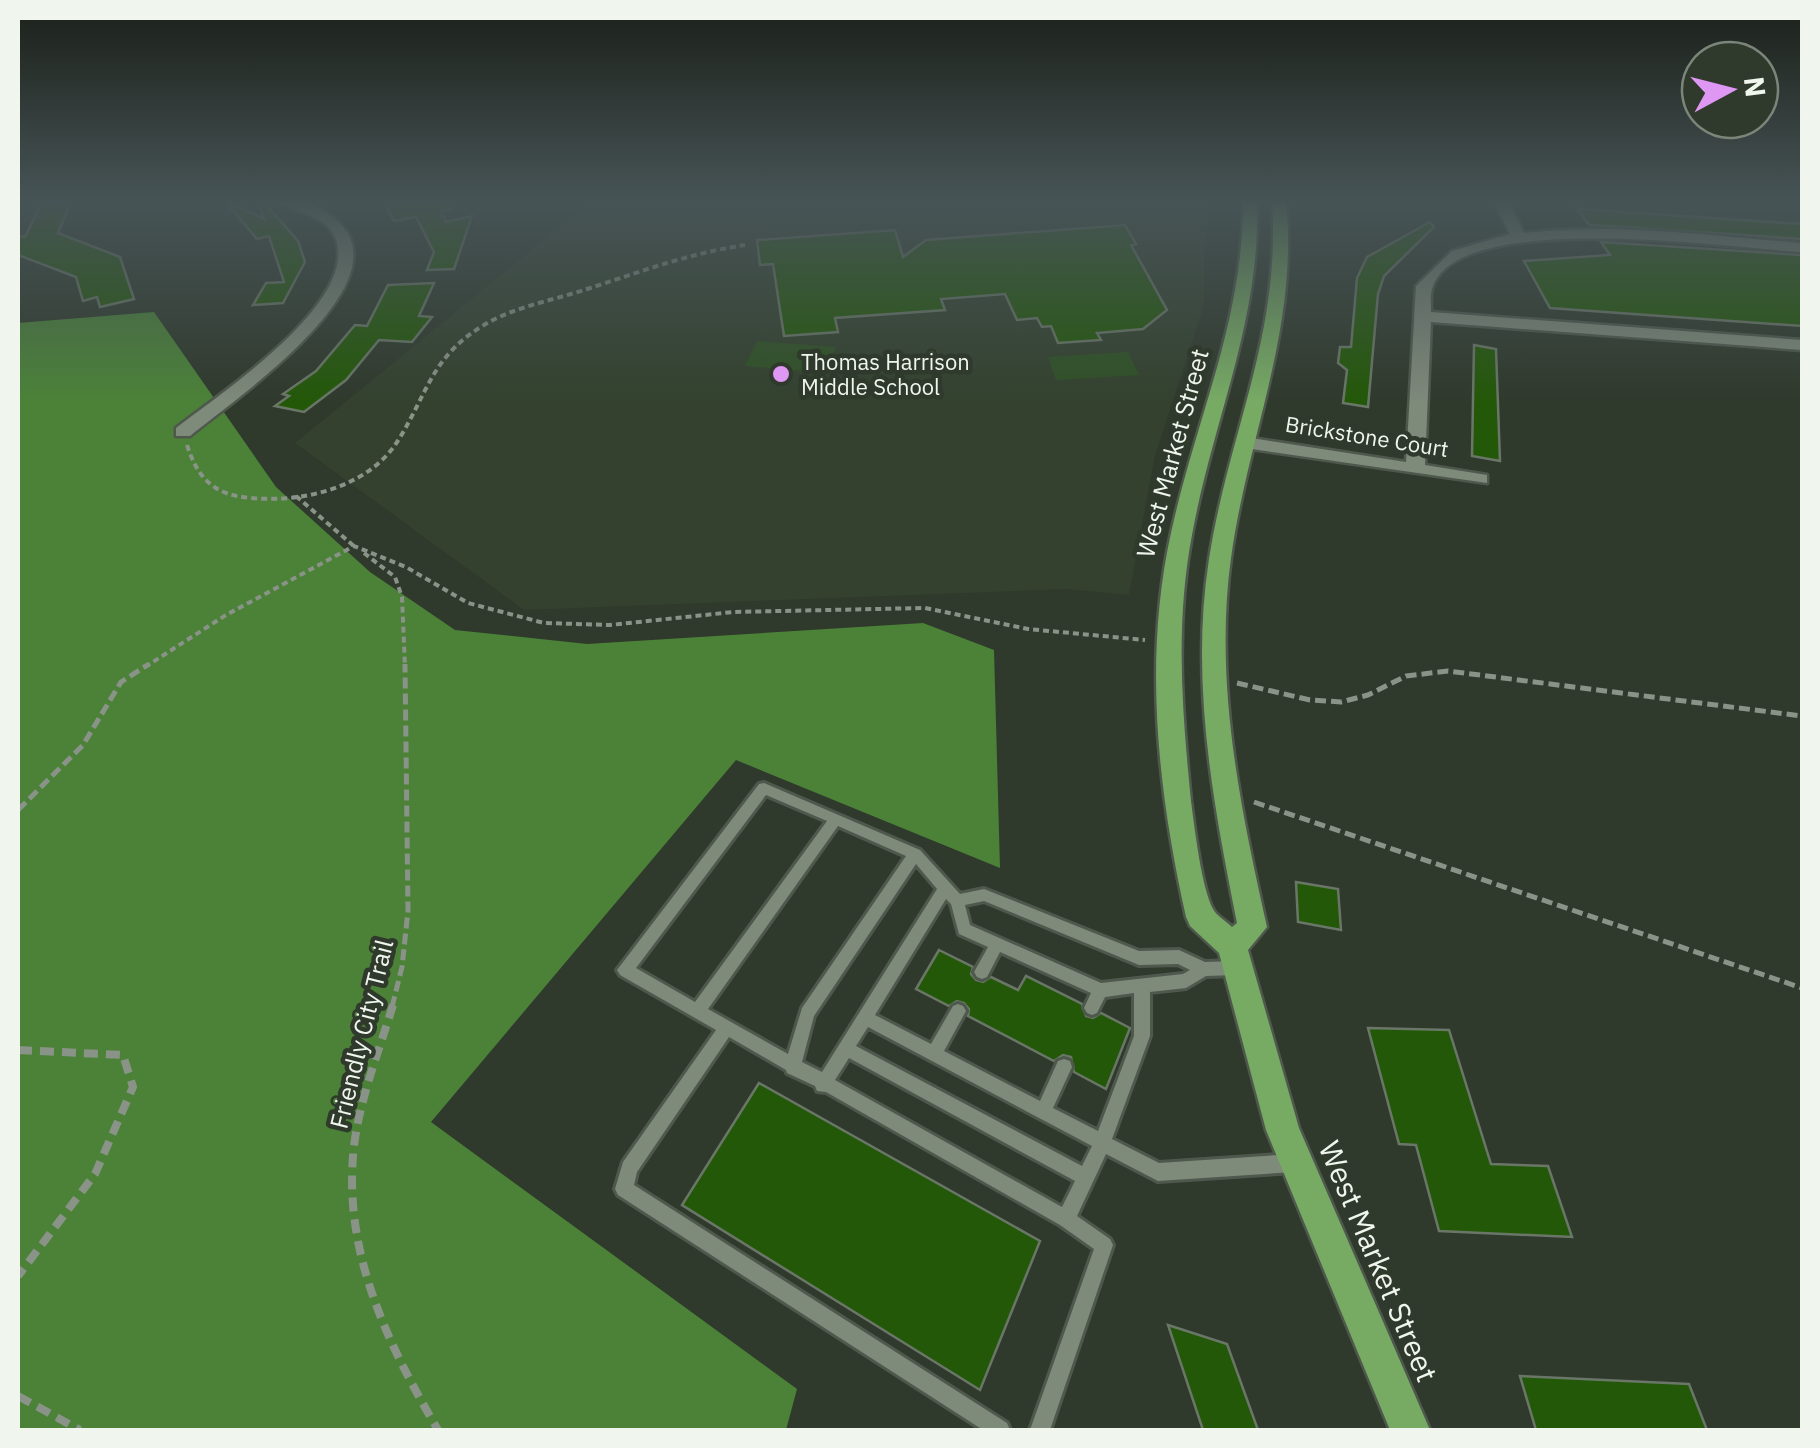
<svg xmlns="http://www.w3.org/2000/svg" width="1820" height="1448" viewBox="0 0 1820 1448" font-family="'IBM Plex Sans',sans-serif">
  <style>
    .built { fill: #33412e }
    .green { fill: #2f5124 }
    .forest { fill: #4b8238 }
    .building { fill: #235808; stroke: #6a7667; stroke-width: 2.5 }
    .lines { fill: none; stroke-linecap: round; stroke-linejoin: round }
    .lane-casing { stroke: #4f584d; stroke-width: 6 }
    .street-casing { stroke: #4f584d; stroke-width: 5 }
    .primary-casing { stroke: #4f584d; stroke-width: 5 }
    .path-far2 { stroke: #8a9388; stroke-width: 4; stroke-dasharray: 6 4; stroke-linecap: butt }
    .path-far1 { stroke: #8a9388; stroke-width: 5; stroke-dasharray: 11 5; stroke-linecap: butt }
    .path { stroke: #8a9388; stroke-width: 8; stroke-dasharray: 14 8; stroke-linecap: butt }
    .lane { fill: #7e8a7a; fill-rule: evenodd }
    .street { fill: #7e8a7a; fill-rule: evenodd }
    .primary { fill: #77ab64; fill-rule: evenodd }
    .poi-dot { fill: #de98f3; stroke: #2f392c; stroke-width: 4 }
    .labels { text-anchor: middle; dominant-baseline: central; stroke-width: 9; stroke-linejoin: round; paint-order: stroke }
    .far-poi-label { font-size: 22px; fill: #f0f6ee; stroke: #2f392c; text-anchor: start }
    .far-street-label { font-size: 22px; fill: #f0f6ee; stroke: #2f392c }
    .street-label { font-size: 25px; fill: #f0f6ee; stroke: #2f392c }
    .near-street-label { font-size: 30px; fill: #f0f6ee; stroke: #2f392c }
  </style>
  <rect width="100%" height="100%" fill="#2f392c"/>
  <!-- built -->
  <polygon class="built" points="593,200 1211,200 1204,248 1204,305 1155,456 1129,595 1067,589 524,610 295,443"/>
  <!-- green -->
  <g class="green">
    <polygon points="757,341 836,347 826,373 745,366"/>
    <polygon points="1128,352 1139,375 1056,380 1048,357"/>
  </g>
  <!-- forest -->
  <polygon class="forest" points="154,312 276,487 370,572 455,630 587,644 923,623 994,650 1000,868 736,760 431,1122 797,1389 786,1430 18,1430 18,323"/>
  <!-- building -->
  <g class="building">
    <polygon points="43,200 72,200 58,233 120,257 134,299 100,307 97,297 83,301 76,277 18,255 18,236 25,237"/>
    <polygon points="224,200 264,219 258,200 262,200 298,241 305,262 283,303 253,305 266,283 284,282 269,236 257,239"/>
    <polygon points="383,200 451,200 452,209 441,211 446,222 472,216 454,269 427,270 434,252 416,217 394,221"/>
    <polygon points="1577,209 1802,224 1802,239 1589,225"/>
    <polygon points="1430,222 1434,227 1384,276 1378,294 1368,407 1343,403 1347,370 1338,363 1340,347 1351,347 1357,278 1367,257"/>
    <polygon points="1125,225 1136,244 1131,245 1167,310 1143,329 1097,333 1101,340 1058,343 1051,326 1042,327 1037,318 1017,320 1005,294 941,299 945,310 835,318 838,332 784,336 773,264 760,265 757,240 895,230 903,257 926,240"/>
    <polygon points="1601,242 1802,255 1802,326 1550,308 1524,261 1610,255"/>
    <polygon points="434,283 419,316 432,317 412,342 379,340 346,380 304,412 275,406 289,396 283,394 316,371 355,325 367,326 388,285"/>
    <polygon points="1474,345 1496,349 1500,461 1472,456"/>
    <polygon points="1296,882 1338,889 1341,930 1298,922"/>
    <polygon points="939,950 973,967 971,974 976,980 983,982 991,977 1018,990 1026,976 1082,1004 1086,1016 1093,1018 1101,1013 1130,1028 1106,1089 1074,1072 1071,1057 1063,1055 1054,1061 968,1016 969,1009 964,1003 957,1001 949,1006 916,989"/>
    <polygon points="1368,1028 1449,1030 1491,1164 1548,1166 1572,1237 1439,1231 1416,1145 1399,1144"/>
    <polygon points="759,1083 1040,1241 980,1390 682,1205"/>
    <polygon points="1168,1325 1227,1344 1258,1430 1203,1430"/>
    <polygon points="1520,1376 1689,1384 1707,1430 1536,1430"/>
  </g>
  <g class="lines">
    <defs>
      <path id="lane" d="M764 783 920 850 960 894 984 889 1139 951 1179 950 1205 962 1237 961 1242 963 1245 968 1242 973 1237 975 1206 976 1186 988 1150 992V1036L1112 1139 1159 1163 1294 1154 1300 1157 1303 1163 1300 1169 1294 1172 1158 1181 1106 1154 1077 1216 1110 1239 1113 1245 1050 1430H1030L1094 1249 1060 1225 826 1092 817 1091 815 1086 787 1073 786 1070 729 1037 637 1172 634 1185 1007 1423 1010 1430H983L618 1195 615 1189 623 1162 716 1030 620 975 617 970 759 784ZM766 795 827 821 695 1002 636 968ZM838 826 906 856 802 1008 788 1054 708 1009ZM916 864 937 889 822 1072 802 1062 814 1016ZM946 899 951 904 959 934 988 947 974 972 977 977 982 979 987 977 1000 952 1091 993 1084 1008 1087 1013 1092 1015 1097 1013 1105 997 1134 993V1036L1098 1131 1053 1108 1072 1067 1070 1061 1064 1059 1058 1061 1040 1101 944 1051 966 1011 963 1006 958 1004 953 1006 931 1044 875 1015ZM984 901 1139 965 1178 964 1190 970 1183 974 1101 983 970 925 965 905ZM868 1027 1092 1146 1082 1166 856 1046ZM849 1058 1075 1181 1062 1207 835 1080Z"/>
      <g id="street">
        <path d="M275 200C300 199 328 207 344 228 394 291 231 402 190 436H176V428C219 394 365 299 334 235 323 213 291 212 275 200Z"/>
        <path d="M1493 200H1507L1524 233C1616 222 1710 236 1802 243V252C1737 249 1454 207 1432 289 1430 295 1431 305 1431 312L1802 340V350L1431 322 1425 465 1487 475V483L1238 447V439L1245 437 1406 462 1416 286 1452 251 1510 234Z"/>
      </g>
      <path id="primary" d="M1243 200H1257C1261 321 1213 419 1192 535 1175 624 1182 711 1191 801 1194 823 1202 895 1215 912 1219 917 1227 922 1232 927L1237 923C1213 803 1190 681 1209 559 1229 431 1281 336 1272 200H1286C1299 328 1248 434 1231 558 1214 682 1240 806 1267 927L1248 950 1299 1128 1430 1430H1390L1266 1130 1219 953 1190 926 1186 917C1158 792 1143 659 1171 533 1196 418 1244 320 1243 200Z"/>
    </defs>
    <!-- lane casing -->
    <use href="#lane" class="lane-casing"/>
    <!-- street casing -->
    <use href="#street" class="street-casing"/>
    <!-- primary casing -->
    <use href="#primary" class="primary-casing"/>
    <!-- path-far2 -->
    <g class="path-far2">
      <path d="M187 445C198 479 214 495 251 498 304 503 370 487 399 439 428 392 432 356 484 325 514 307 550 301 584 290 637 273 689 253 745 245"/>
      <polyline points="296,496 355,547"/>
      <polyline points="364,553 395,577 402,597 405,667"/>
      <polyline points="145,667 226,615 354,546 406,567 468,603 544,623 610,625 733,612 925,608 1028,629 1145,640"/>
    </g>
    <!-- path-far1 -->
    <g class="path-far1">
      <polyline points="1237,683 1310,700 1341,702 1368,695 1406,676 1448,671 1802,716"/>
      <polyline points="1254,802 1802,988"/>
      <polyline points="18,810 83,745 121,682 149,664"/>
      <polyline points="392,1007 402,967 408,911 405,664"/>
    </g>
    <!-- path -->
    <g class="path">
      <path d="M393 1005C379 1051 360 1098 354 1146 342 1250 387 1343 438 1430"/>
      <polyline points="18,1050 123,1055 133,1087 95,1174 18,1276"/>
      <polyline points="18,1396 80,1430"/>
    </g>
    <!-- lane -->
    <use href="#lane" class="lane"/>
    <!-- street -->
    <use href="#street" class="street"/>
    <!-- primary -->
    <use href="#primary" class="primary"/>
  </g>
  <!-- sky -->
  <linearGradient id="sky" x2="0" y2="1"><stop stop-color="#1a1f18"/><stop offset="0.5" stop-color="#475456"/><stop offset="1" stop-color="#475456" stop-opacity="0"/></linearGradient>
  <rect width="1820" height="403" fill="url(#sky)"/>
  <!-- markers -->
  <circle class="poi-dot" cx="781" cy="374" r="10"/>
  <g class="labels">
    <!-- far-poi labels -->
    <g class="far-poi-label">
      <text x="801" y="361">Thomas Harrison<tspan x="801" dy="25">Middle School</tspan></text>
    </g>
    <!-- far-street labels -->
    <g class="far-street-label">
      <text transform="translate(1367 436) rotate(9)">Brickstone Court</text>
    </g>
    <!-- street labels -->
    <g class="street-label">
      <text transform="translate(1172 453) rotate(-75)">West Market Street</text>
      <text transform="translate(361 1034) rotate(-76)">Friendly City Trail</text>
    </g>
    <!-- near-street labels -->
    <g class="near-street-label">
      <text transform="translate(1379 1261) rotate(67)">West Market Street</text>
    </g>
  </g>
  <!-- border -->
  <rect width="1820" height="1448" fill="none" stroke="#f0f6ee" stroke-width="40"/>
  <!-- north arrow -->
  <g transform="translate(1730 90) rotate(83)"><circle r="48" fill="#2f392c" stroke="#7c857a" stroke-width="2.5"/>
  <path d="M0-8L18 38L0 25L-18 38Z" fill="#de98f3"/>
  <text y="-15" font-size="28" font-weight="bold" text-anchor="middle" fill="#f0f6ee">N</text>
  </g>
</svg>
